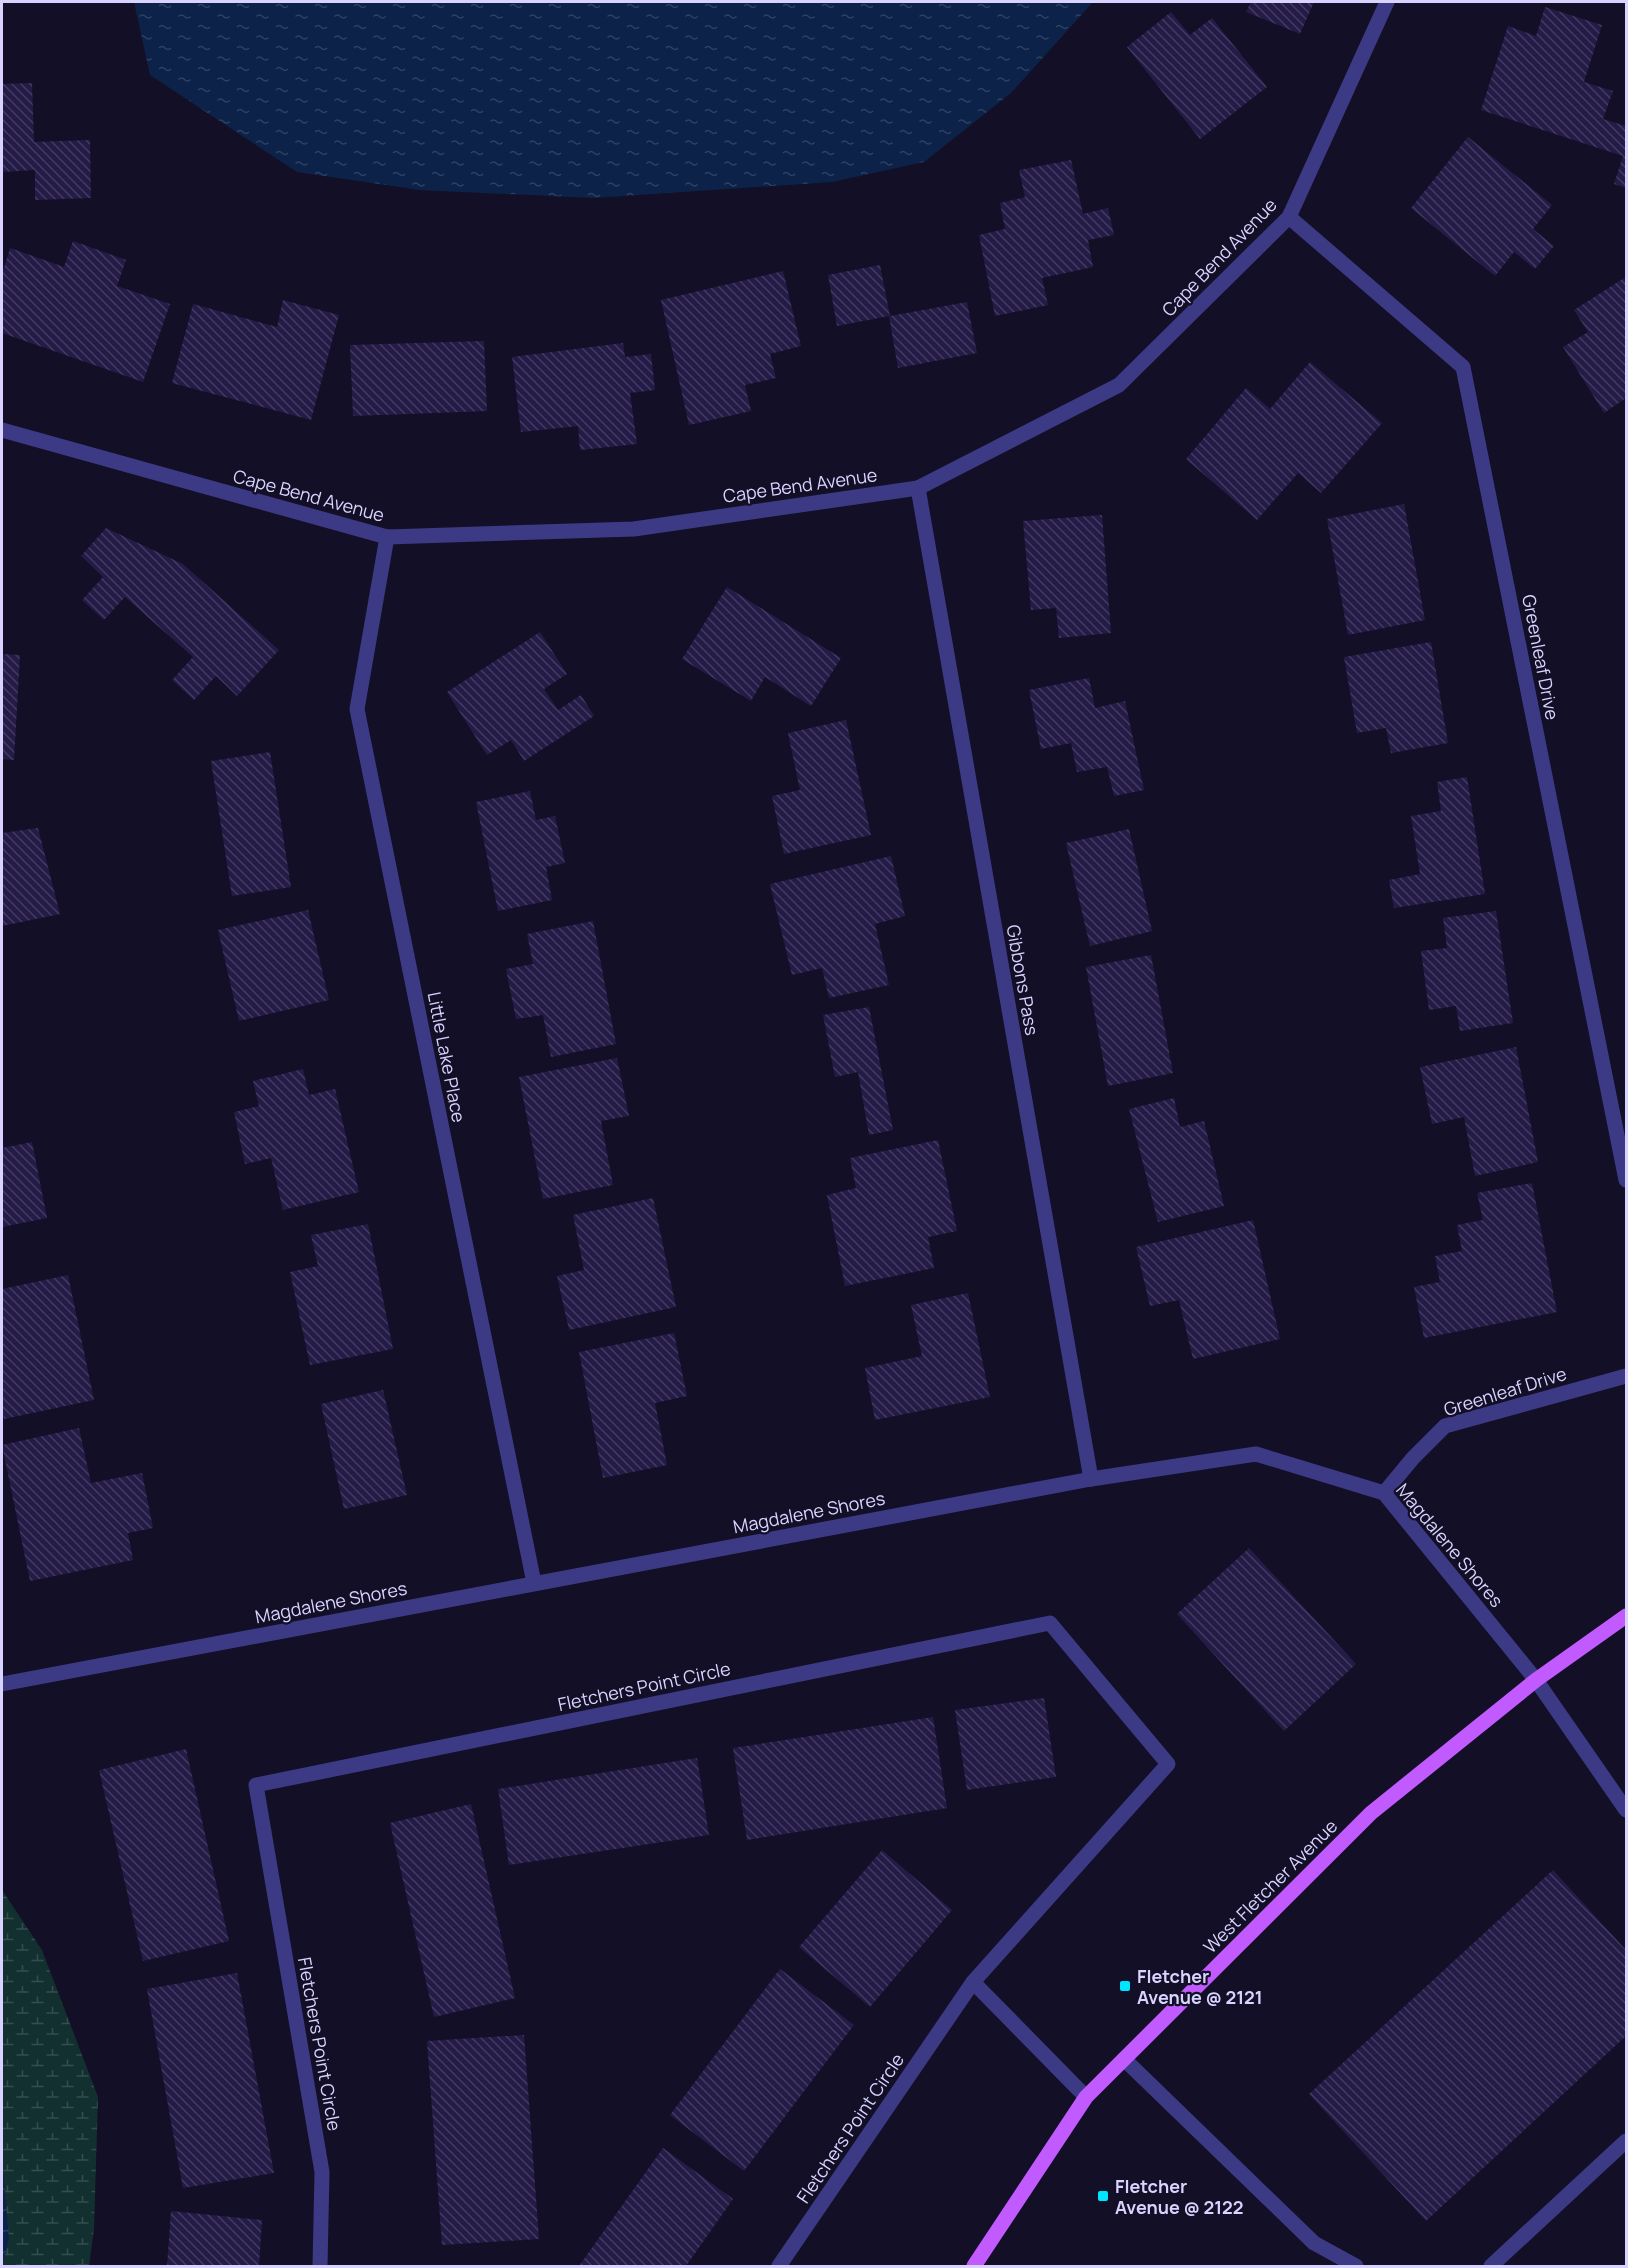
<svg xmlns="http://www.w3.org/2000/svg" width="1628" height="2268" viewBox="0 0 1628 2268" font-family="Manrope,sans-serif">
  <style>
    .wetland { fill: url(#wetland-marsh) }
    .water { fill: url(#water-ripples) }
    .building { fill: url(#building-back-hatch) }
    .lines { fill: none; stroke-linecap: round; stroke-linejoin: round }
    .minor { stroke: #3d3a85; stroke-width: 15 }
    .major { stroke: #c25bff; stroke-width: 15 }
    .poi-dot { fill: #00e5ff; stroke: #130f26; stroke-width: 2 }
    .labels { text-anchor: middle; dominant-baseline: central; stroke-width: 4.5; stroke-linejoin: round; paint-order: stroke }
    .street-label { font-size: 18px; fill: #d9d4ff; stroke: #130f26 }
    .poi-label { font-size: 18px; font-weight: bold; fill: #d9d4ff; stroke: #130f26; text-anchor: start }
  </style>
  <defs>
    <pattern id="wetland-marsh" width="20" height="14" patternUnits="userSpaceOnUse" patternTransform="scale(1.5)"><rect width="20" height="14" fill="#12302f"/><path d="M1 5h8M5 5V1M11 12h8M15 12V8" fill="none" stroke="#344d4e"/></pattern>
    <pattern id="water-ripples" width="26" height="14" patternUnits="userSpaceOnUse" patternTransform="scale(1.5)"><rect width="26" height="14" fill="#0c2248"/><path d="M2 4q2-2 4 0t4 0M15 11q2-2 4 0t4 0" fill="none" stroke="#2f4163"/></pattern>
    <pattern id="building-back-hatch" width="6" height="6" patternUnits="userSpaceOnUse" patternTransform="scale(1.5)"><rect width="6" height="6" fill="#241b47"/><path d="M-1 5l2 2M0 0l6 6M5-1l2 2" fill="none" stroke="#433b63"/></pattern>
  </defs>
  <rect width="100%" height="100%" fill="#130f26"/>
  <!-- wetland -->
  <polygon class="wetland" points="2,1890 42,1950 98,2097 94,2229 89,2266 2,2266"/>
  <!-- water -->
  <g class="water">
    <polygon points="134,2 1093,2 1011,93 924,162 832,182 594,198 420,190 297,172 150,75"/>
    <polygon points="2,2158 9,2239 2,2266"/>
  </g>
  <!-- building -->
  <g class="building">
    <polygon points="1251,2 1314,2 1300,34 1246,12"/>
    <polygon points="1545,7 1602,25 1584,82 1613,91 1603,119 1626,126 1626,188 1614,184 1623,156 1481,110 1508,26 1536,36"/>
    <polygon points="1171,12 1190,35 1212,18 1267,87 1200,139 1127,47"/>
    <polygon points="32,83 34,142 90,140 91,198 35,200 35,170 2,172 2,84"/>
    <polygon points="1468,137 1552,205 1533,229 1554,246 1535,269 1514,252 1495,276 1411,208"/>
    <polygon points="1071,160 1083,214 1108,208 1114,235 1088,240 1093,267 1042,278 1048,305 995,316 979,235 1005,229 1000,203 1025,197 1019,170"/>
    <polygon points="73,241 126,260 117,286 170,304 143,382 2,333 2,274 10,248 64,267"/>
    <polygon points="880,265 890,316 967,302 977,353 898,368 889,316 837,326 828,275"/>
    <polygon points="783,271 801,346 770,354 776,378 745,385 751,411 689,425 661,300"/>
    <polygon points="1624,278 1626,282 1626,398 1604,413 1563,347 1588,332 1574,310"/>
    <polygon points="283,300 339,315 311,420 172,383 193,304 277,327"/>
    <polygon points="484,341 487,411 353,416 350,345"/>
    <polygon points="623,343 625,357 651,354 655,390 630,393 637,444 580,450 578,426 521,432 512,357"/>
    <polygon points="1310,362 1382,423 1321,493 1298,473 1257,520 1186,459 1246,388 1270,409"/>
    <polygon points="1404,504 1425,620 1348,635 1327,519"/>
    <polygon points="1102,515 1111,633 1059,638 1056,608 1031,610 1023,521"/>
    <polygon points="106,528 183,564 279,650 237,696 216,676 194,700 172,680 193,657 125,597 104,620 82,600 103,577 81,556"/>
    <polygon points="727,587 841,658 811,706 765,677 751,701 682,659"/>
    <polygon points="540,632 567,674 544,689 558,710 581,695 594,716 524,761 511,740 487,755 447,692"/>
    <polygon points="1431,642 1448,743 1391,753 1386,728 1357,733 1344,657"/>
    <polygon points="2,654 20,655 14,760 2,759"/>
    <polygon points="1089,678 1095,708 1125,701 1144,790 1114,796 1107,767 1077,772 1071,743 1041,749 1029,690"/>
    <polygon points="846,720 871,835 784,854 772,796 800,790 788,733"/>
    <polygon points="270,752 291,887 232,896 211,761"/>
    <polygon points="1467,777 1485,894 1394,908 1389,880 1420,874 1411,816 1441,811 1437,782"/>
    <polygon points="530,791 536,820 555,816 565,863 546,867 552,900 498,911 476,802"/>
    <polygon points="38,828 60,914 2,926 2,833"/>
    <polygon points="1129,829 1152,931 1090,946 1066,843"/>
    <polygon points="891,856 905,916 875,924 889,985 829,998 822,968 792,975 770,884"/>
    <polygon points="308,910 329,1000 239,1021 218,930"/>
    <polygon points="1496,911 1513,1023 1460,1031 1456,1006 1429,1010 1421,951 1447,948 1443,918"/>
    <polygon points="593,921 616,1044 551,1057 543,1015 516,1019 506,969 533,964 527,934"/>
    <polygon points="1151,955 1173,1073 1108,1086 1086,967"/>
    <polygon points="869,1007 893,1130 869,1135 858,1072 835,1077 823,1015"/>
    <polygon points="1516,1047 1538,1162 1475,1176 1464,1117 1432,1124 1420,1067"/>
    <polygon points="617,1058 629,1116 601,1121 613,1185 543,1199 519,1077"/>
    <polygon points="303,1069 309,1095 335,1089 359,1192 283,1210 271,1158 245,1164 234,1112 259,1106 253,1081"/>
    <polygon points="1174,1098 1180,1127 1204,1121 1224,1206 1158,1222 1129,1109"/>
    <polygon points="938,1140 957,1231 928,1237 934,1268 845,1286 827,1195 856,1188 850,1158"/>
    <polygon points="32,1142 47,1218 2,1227 2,1148"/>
    <polygon points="1532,1183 1557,1312 1424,1338 1414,1287 1440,1282 1435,1256 1462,1251 1457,1225 1483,1220 1477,1193"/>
    <polygon points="653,1198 676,1307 569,1330 557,1276 584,1270 573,1215"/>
    <polygon points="1253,1220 1280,1339 1193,1359 1179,1300 1150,1306 1136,1247"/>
    <polygon points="368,1224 393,1349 310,1365 290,1272 318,1266 311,1235"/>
    <polygon points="68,1275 94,1400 4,1419 2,1407 2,1289"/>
    <polygon points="968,1293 990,1397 875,1420 865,1368 922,1356 911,1305"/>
    <polygon points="674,1333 687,1396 655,1403 667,1465 603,1478 579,1352"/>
    <polygon points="383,1390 407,1495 344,1509 321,1404"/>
    <polygon points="79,1428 91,1483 142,1473 153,1528 128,1533 133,1560 30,1581 2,1445"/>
    <polygon points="1249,1548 1356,1664 1284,1731 1177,1614"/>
    <polygon points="1044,1698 1056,1777 967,1790 955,1710"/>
    <polygon points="933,1717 947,1808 747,1840 733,1748"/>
    <polygon points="186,1749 229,1941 143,1961 99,1770"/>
    <polygon points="697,1758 709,1835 509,1865 498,1789"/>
    <polygon points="471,1804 515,1998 434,2017 390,1823"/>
    <polygon points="882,1850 952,1910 870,2007 799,1947"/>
    <polygon points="1553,1870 1626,1950 1626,2036 1426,2221 1309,2094"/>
    <polygon points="780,1969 854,2025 744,2171 670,2115"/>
    <polygon points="237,1973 274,2173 183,2188 147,1989"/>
    <polygon points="524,2035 539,2239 442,2245 427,2041"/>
    <polygon points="663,2148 733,2199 691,2259 686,2266 579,2266"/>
    <polygon points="171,2211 262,2220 259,2266 167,2266"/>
  </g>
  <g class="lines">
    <!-- minor -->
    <g class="minor">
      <polyline points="1289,217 1463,367 1626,1180"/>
      <polyline points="2,430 387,537 634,529 918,488 1119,385 1289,217 1387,2"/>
      <polyline points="918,488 1091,1479"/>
      <polyline points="387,537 357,709 534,1583"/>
      <polyline points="1384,1493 1413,1458 1445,1426 1626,1376"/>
      <polyline points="2,1684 1091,1479 1256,1454 1384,1493 1536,1680 1626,1810"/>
      <polyline points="973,1982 1086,2097"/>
      <polyline points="1124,2059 1314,2243 1356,2266"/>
      <polyline points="320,2266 322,2172 256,1785 1050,1623 1168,1764 973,1982 779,2266"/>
      <polyline points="1491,2266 1626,2141"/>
    </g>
    <!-- major -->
    <polyline class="major" points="974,2266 1086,2097 1371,1813 1536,1680 1626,1616"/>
  </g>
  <!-- markers -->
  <g class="poi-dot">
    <rect x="1119" y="1980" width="12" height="12" rx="3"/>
    <rect x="1097" y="2190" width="12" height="12" rx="3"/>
  </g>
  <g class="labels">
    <!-- street labels -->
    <g class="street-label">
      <text transform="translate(1219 257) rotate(-46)">Cape Bend Avenue</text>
      <text transform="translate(800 485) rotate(-8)">Cape Bend Avenue</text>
      <text transform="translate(309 495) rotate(15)">Cape Bend Avenue</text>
      <text transform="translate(1541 657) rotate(79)">Greenleaf Drive</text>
      <text transform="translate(1023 980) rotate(80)">Gibbons Pass</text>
      <text transform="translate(447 1057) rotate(79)">Little Lake Place</text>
      <text transform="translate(1505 1391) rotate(-17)">Greenleaf Drive</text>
      <text transform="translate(809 1512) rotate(-11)">Magdalene Shores</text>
      <text transform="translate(1450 1545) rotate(50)">Magdalene Shores</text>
      <text transform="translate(331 1602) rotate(-11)">Magdalene Shores</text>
      <text transform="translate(644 1686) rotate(-12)">Fletchers Point Circle</text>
      <text transform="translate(1270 1886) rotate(-45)">West Fletcher Avenue</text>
      <text transform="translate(320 2044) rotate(80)">Fletchers Point Circle</text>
      <text transform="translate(850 2128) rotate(-56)">Fletchers Point Circle</text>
    </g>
    <!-- poi labels -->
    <g class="poi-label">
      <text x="1137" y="1976">Fletcher<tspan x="1137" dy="21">Avenue @ 2121</tspan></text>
      <text x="1115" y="2186">Fletcher<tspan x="1115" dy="21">Avenue @ 2122</tspan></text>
    </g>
  </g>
  <!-- border -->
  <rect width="1628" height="2268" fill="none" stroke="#d9d4ff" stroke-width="6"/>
</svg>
